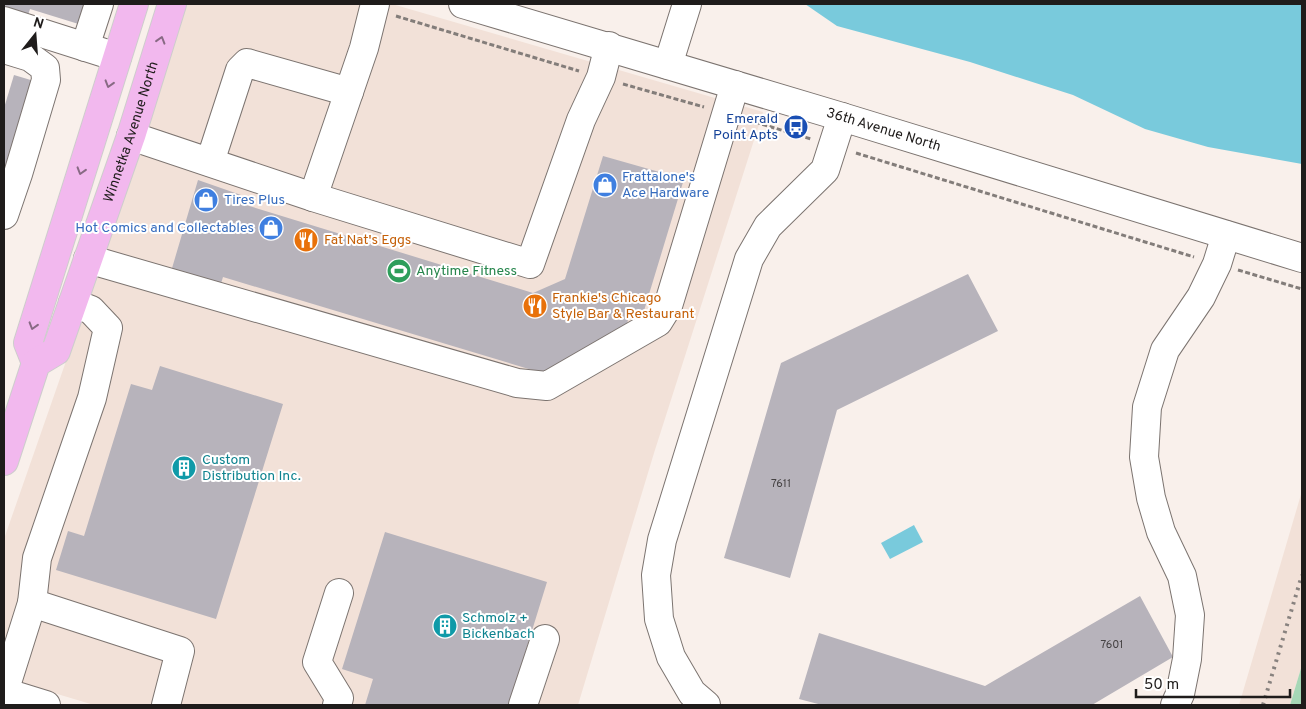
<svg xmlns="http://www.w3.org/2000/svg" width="1306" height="709" viewBox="0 0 1306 709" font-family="Overpass,sans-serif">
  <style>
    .built { fill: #f2e1d8 }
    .green { fill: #a6d7b6 }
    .water { fill: #79cadc }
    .building { fill: #b7b3bb }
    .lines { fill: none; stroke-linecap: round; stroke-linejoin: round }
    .minor-casing { stroke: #7c7470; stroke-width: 30 }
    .major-casing { stroke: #cecdcd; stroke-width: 30 }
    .path { stroke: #837d7a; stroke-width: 3; stroke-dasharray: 5 2.5; stroke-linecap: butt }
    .minor { stroke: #fff; stroke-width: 28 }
    .major { stroke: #f2b8ee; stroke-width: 28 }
    .rail { stroke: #88827f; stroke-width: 4; stroke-dasharray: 2.5 5; stroke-linecap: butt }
    .oneway { stroke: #886a84 }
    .labels { text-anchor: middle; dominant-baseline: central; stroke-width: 4; stroke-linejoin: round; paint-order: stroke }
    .number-label { font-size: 11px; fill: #454243 }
    .transit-label { font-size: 14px; fill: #164399; stroke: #fff; text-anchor: end }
    .street-label { font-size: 14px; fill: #1f1c1b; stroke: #fff }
    .shop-label { font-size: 14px; fill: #366cbe; stroke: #fff; text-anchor: start }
    .food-label { font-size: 14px; fill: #c56008; stroke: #fff; text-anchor: start }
    .leisure-label { font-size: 14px; fill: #27864d; stroke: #fff; text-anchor: start }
    .culture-label { font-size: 14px; fill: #0d838f; stroke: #fff; text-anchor: start }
  </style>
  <rect width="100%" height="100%" fill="#f9f0eb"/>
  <!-- built -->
  <g class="built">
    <polygon points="186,4 392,4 763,112 654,453 578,705 94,705 4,678 4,539 95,278"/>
    <polygon points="1302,491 1302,665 1290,705 1239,705"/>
  </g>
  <!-- green -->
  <polygon class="green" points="1302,665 1302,705 1290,705"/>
  <!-- water -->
  <g class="water">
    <polygon points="805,4 1302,4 1302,164 1208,147 1145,129 1073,95 970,62 837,26"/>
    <polygon points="914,525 923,542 890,559 881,543"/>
  </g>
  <!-- building -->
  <g class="building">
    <polygon points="4,4 92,4 85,26 30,9 28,15 4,6"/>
    <polygon points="14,75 34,81 4,178 4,108"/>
    <polygon points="603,156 684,179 643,314 630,311 627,324 542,373 223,277 219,290 170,275 198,180 241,195 246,205 533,293 565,279"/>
    <polygon points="968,274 998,331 837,410 790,578 724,558 781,363"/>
    <polygon points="160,366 283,404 216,619 56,570 68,531 84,536 131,384 152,390"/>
    <polygon points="385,532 547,582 509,705 365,705 373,679 342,669"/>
    <polygon points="1140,596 1173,657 1092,705 822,705 799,699 819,633 985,686"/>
  </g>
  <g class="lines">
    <defs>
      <g id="minor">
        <path id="s1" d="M463 4 842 117 1302 258"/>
        <polyline points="4,21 117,57"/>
        <polyline points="85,47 99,4"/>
        <polyline points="4,49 30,57 45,68 46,80 18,174 4,215"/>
        <polyline points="668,65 687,4"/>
        <polyline points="131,136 313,197 530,264 581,120 601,77 609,46"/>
        <polyline points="210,162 240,70 247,63 349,92"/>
        <polyline points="313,197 364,48 375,4"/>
        <polyline points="88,259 517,383 547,386 658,322 668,306 735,85"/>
        <polyline points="32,603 37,558 92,398 108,328 91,310 73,303"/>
        <polyline points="4,692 32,603 180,651 166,705"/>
        <polyline points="4,692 46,705"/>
        <polyline points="337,705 339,698 317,662 339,593"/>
        <polyline points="523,705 545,639"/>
        <polyline points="706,705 692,693 671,657 659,619 656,575 662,540 749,259 768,226 825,170 842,117"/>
        <polyline points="1175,705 1180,694 1187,659 1190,615 1182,576 1161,532 1151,498 1144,457 1147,407 1165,350 1201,297 1217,264 1226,235"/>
      </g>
      <g id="major">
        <polyline points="36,363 28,343 134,4"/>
        <path id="s2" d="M4 461 36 363 56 351 131 136 172 4"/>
      </g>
    </defs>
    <!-- minor casing -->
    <use href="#minor" class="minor-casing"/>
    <!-- major casing -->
    <use href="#major" class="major-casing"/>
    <!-- path -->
    <g class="path">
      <polyline points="396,16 579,71"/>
      <polyline points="623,84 704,107"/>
      <polyline points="748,120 811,139"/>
      <polyline points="856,153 1194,257"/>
      <polyline points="1238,270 1302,289"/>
    </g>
    <!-- minor -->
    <use href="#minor" class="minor"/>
    <!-- major -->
    <use href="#major" class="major"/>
    <!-- rail -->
    <polyline class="rail" points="1263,705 1302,575"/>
  </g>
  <!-- one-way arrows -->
  <defs><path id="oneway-chevron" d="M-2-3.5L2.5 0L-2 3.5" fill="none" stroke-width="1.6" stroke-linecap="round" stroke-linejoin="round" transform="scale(1.25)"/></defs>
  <g class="oneway">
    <use href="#oneway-chevron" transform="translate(161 40) rotate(-73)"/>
    <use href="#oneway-chevron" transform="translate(109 84) rotate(107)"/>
    <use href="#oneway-chevron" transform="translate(81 171) rotate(107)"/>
    <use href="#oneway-chevron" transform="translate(33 326) rotate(107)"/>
  </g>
  <!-- icons -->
  <defs>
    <symbol id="bus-disc" viewBox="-11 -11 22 22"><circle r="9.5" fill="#1a4fb4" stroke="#fff"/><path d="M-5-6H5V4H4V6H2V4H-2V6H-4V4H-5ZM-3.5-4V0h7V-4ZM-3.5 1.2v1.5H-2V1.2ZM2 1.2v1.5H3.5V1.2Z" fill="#fff"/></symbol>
    <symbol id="shop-disc" viewBox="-11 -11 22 22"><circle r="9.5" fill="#3f7fe0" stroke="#fff"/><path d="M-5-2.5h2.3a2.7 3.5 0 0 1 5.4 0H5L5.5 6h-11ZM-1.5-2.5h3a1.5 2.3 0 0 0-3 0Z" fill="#fff"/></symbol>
    <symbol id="restaurant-disc" viewBox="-11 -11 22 22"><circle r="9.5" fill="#e8710a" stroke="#fff"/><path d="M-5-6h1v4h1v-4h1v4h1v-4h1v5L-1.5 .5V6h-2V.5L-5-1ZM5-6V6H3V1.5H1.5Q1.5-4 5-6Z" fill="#fff"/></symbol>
    <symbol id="stadium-disc" viewBox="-11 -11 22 22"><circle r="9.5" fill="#2e9e5b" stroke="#fff"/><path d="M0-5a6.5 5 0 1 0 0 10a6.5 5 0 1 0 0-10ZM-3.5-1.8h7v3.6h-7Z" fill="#fff"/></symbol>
    <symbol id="building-disc" viewBox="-11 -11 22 22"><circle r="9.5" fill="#0f9aa8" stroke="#fff"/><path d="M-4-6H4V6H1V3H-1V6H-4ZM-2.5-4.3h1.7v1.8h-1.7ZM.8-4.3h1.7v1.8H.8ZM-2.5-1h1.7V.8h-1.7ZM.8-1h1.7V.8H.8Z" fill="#fff"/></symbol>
  </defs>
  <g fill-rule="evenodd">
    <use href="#bus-disc" x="782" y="113" width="28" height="28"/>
    <use href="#shop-disc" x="591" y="171" width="28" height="28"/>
    <use href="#shop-disc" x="192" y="186" width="28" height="28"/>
    <use href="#shop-disc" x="257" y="214" width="28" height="28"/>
    <use href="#restaurant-disc" x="292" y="226" width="28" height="28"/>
    <use href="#stadium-disc" x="385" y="257" width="28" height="28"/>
    <use href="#restaurant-disc" x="521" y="292" width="28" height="28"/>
    <use href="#building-disc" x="170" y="454" width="28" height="28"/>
    <use href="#building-disc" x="431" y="612" width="28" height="28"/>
  </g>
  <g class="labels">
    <!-- number labels -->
    <g class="number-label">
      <text x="781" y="484">7611</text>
      <text x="1112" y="645">7601</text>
    </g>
    <!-- transit labels -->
    <g class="transit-label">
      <text x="778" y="119">Emerald<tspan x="778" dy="16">Point Apts</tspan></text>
    </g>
    <!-- street labels -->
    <g class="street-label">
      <text stroke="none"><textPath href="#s1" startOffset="439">36th Avenue North</textPath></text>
      <text stroke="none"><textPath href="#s2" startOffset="358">Winnetka Avenue North</textPath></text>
    </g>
    <!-- shop labels -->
    <g class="shop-label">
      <text x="622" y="177">Frattalone's<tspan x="622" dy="16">Ace Hardware</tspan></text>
      <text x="224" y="200">Tires Plus</text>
      <text x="254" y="228" text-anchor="end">Hot Comics and Collectables</text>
    </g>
    <!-- food labels -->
    <g class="food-label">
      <text x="324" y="240">Fat Nat's Eggs</text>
      <text x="552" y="298">Frankie's Chicago<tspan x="552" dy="16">Style Bar &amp; Restaurant</tspan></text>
    </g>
    <!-- leisure labels -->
    <g class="leisure-label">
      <text x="416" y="271">Anytime Fitness</text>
    </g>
    <!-- culture labels -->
    <g class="culture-label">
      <text x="202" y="460">Custom<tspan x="202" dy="16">Distribution Inc.</tspan></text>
      <text x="462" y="618">Schmolz +<tspan x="462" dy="16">Bickenbach</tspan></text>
    </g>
  </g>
  <!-- border -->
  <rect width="1306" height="709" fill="none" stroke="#1f1c1b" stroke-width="10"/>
  <!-- north arrow -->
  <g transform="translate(35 35) rotate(17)" stroke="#ffffff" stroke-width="4" paint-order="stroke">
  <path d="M0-4L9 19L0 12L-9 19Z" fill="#1f1c1b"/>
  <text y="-8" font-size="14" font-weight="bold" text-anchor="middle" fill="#1f1c1b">N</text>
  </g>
  <!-- scale -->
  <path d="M1136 689v8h154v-8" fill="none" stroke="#1f1c1b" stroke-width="2.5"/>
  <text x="1144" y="689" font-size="15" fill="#1f1c1b" stroke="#ffffff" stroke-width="4" paint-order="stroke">50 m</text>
</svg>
